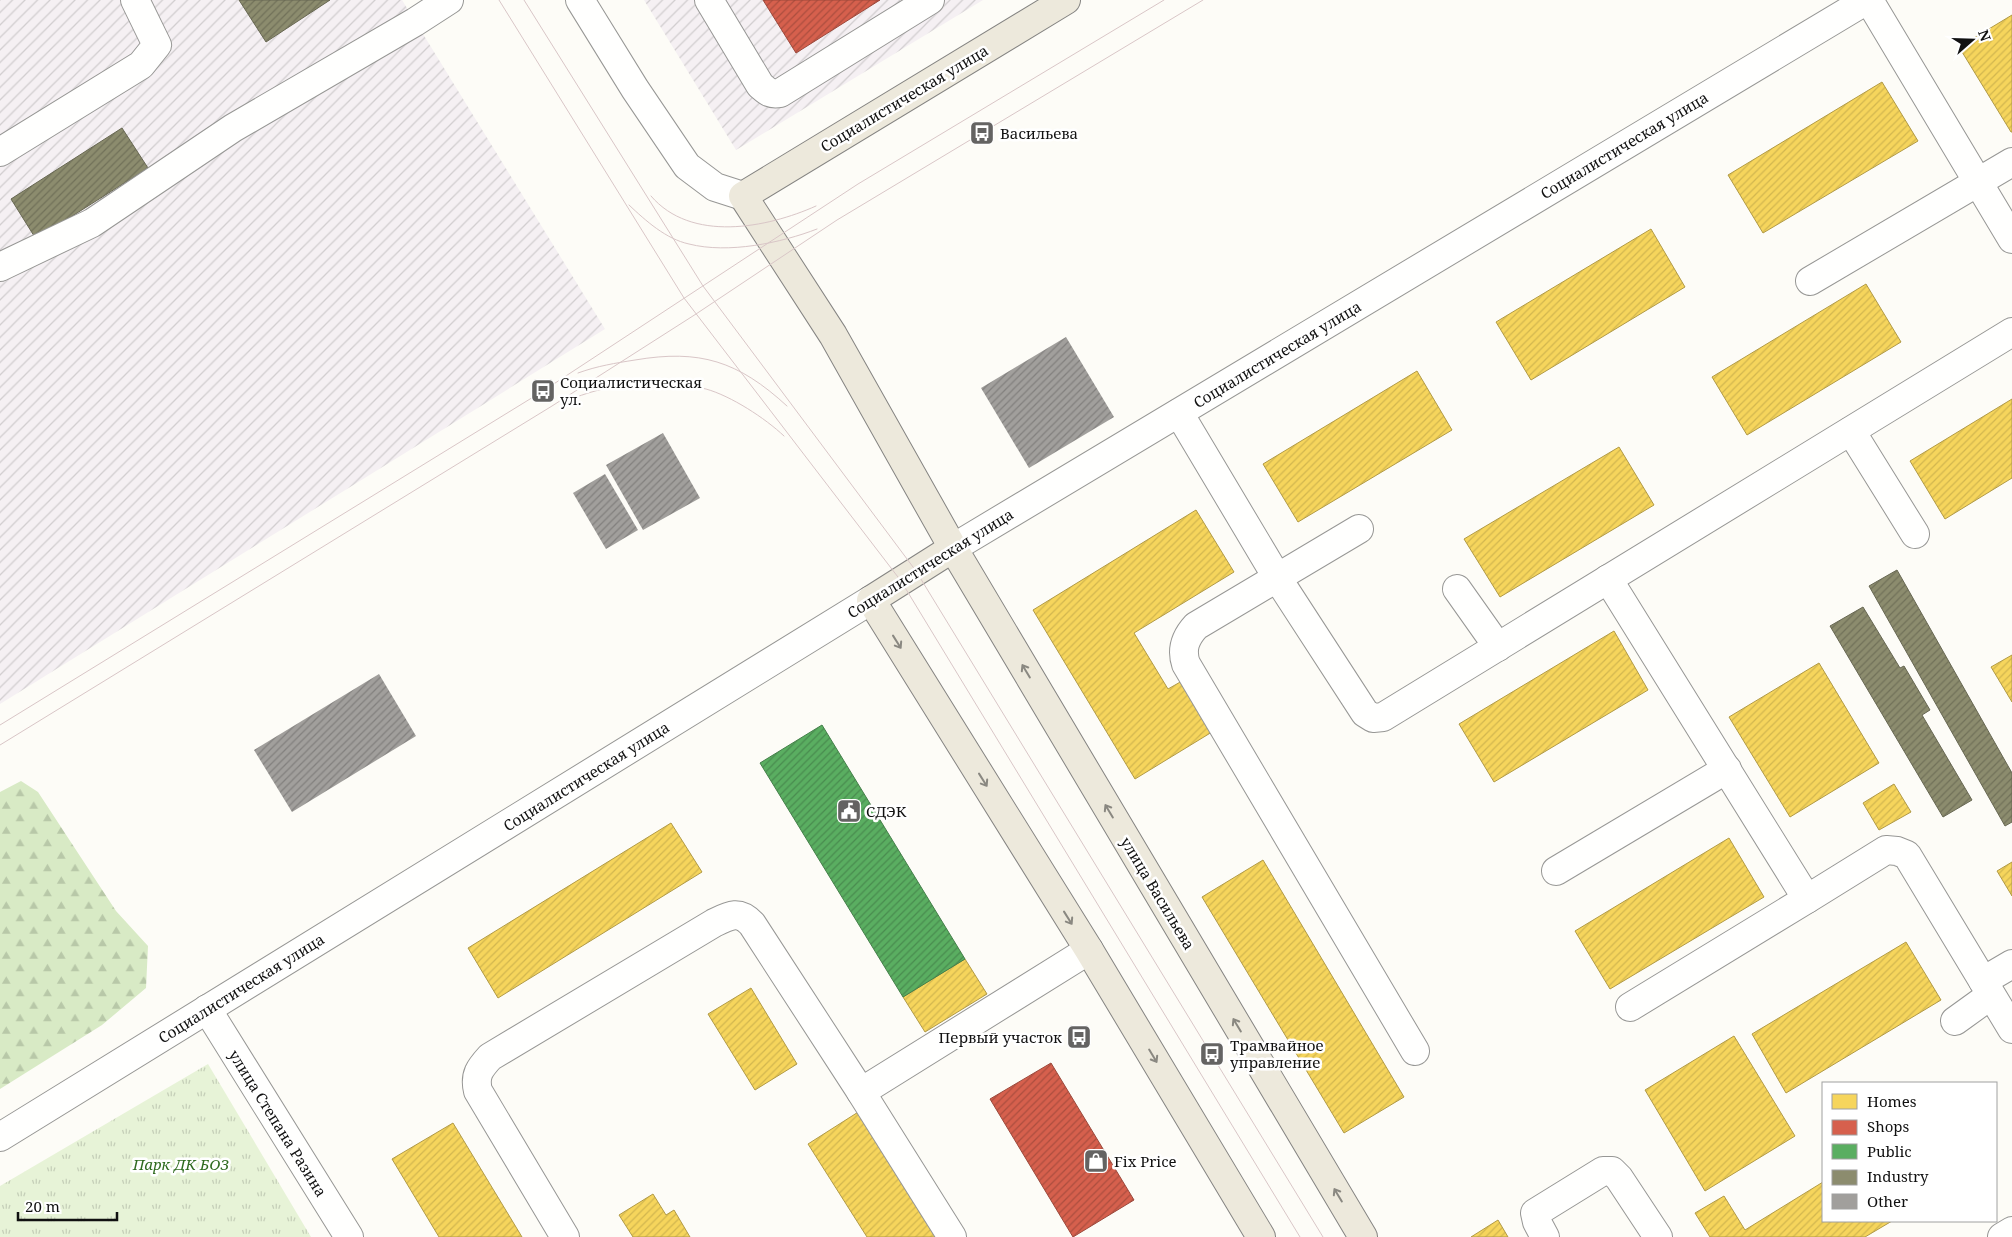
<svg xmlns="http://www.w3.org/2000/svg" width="2012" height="1237" viewBox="0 0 2012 1237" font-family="'Noto Serif',serif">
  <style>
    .industrial { fill: url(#industrial-furrows) }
    .forest { fill: url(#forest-firs) }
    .park { fill: url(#park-tufts) }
    .homes { fill: url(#homes-hatch); stroke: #b19a46 }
    .shops { fill: url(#shops-hatch); stroke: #9b483b }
    .public { fill: url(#public-hatch); stroke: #447f49 }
    .industry { fill: url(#industry-hatch); stroke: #676752 }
    .building { fill: url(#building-hatch) }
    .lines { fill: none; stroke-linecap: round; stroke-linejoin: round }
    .minor-casing { stroke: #979795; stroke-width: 30 }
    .major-casing { stroke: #858482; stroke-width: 30 }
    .minor { stroke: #fffffe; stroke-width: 28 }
    .major { stroke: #ede9dc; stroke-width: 28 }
    .tram { stroke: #d9c6c7; stroke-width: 1 }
    .oneway { stroke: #8a8881 }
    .labels { text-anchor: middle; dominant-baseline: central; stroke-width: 5; stroke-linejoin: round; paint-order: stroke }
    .street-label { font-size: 15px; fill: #111; stroke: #fff }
    .poi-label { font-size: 15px; fill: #111; stroke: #fff; text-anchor: start }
    .park-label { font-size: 15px; font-style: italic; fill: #2f6b1f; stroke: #fff }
  </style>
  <defs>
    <pattern id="industrial-furrows" width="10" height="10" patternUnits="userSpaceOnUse" patternTransform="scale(1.25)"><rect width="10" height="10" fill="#f5f0f3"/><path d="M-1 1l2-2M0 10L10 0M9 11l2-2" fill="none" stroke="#d1cdcf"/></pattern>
    <pattern id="forest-firs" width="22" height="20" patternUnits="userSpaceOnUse" patternTransform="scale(1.25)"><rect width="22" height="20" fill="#d8eac5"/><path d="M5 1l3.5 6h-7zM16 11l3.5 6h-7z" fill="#b8c8a8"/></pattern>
    <pattern id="park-tufts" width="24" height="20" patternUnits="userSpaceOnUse" patternTransform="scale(1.25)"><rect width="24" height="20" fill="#e7f3d7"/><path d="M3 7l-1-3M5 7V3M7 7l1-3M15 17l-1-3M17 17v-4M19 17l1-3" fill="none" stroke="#c5cfb8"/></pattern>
    <pattern id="homes-hatch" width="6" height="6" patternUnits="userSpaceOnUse" patternTransform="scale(1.25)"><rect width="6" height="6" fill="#f6d55c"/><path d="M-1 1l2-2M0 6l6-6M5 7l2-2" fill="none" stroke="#d2b64f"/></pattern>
    <pattern id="shops-hatch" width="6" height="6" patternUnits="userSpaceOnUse" patternTransform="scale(1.25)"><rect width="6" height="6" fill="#d6604d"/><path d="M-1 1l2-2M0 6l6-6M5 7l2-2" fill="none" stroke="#ac4e3f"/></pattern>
    <pattern id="public-hatch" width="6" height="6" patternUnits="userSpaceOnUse" patternTransform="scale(1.25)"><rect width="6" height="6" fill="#5aae61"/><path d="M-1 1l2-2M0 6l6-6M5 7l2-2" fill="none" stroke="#498c4f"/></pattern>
    <pattern id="industry-hatch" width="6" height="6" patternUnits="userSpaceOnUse" patternTransform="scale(1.25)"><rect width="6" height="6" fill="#8c8c6e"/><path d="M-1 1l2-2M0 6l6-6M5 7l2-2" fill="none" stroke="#717159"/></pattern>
    <pattern id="building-hatch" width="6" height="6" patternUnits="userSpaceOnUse" patternTransform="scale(1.25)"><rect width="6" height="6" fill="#a19f9c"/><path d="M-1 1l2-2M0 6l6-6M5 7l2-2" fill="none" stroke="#82807e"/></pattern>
  </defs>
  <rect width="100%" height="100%" fill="#fdfcf7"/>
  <!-- industrial -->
  <g class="industrial">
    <polygon points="0,0 402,0 605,329 0,704"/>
    <polygon points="644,0 983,0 736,150"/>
  </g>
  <!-- forest -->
  <polygon class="forest" points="21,781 38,792 116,911 148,946 146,988 102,1025 0,1089 0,792"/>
  <!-- park -->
  <polygon class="park" points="208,1064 311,1237 0,1237 0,1186"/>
  <!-- homes -->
  <g class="homes">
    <polygon points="2012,15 2012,132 2011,132 1959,47"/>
    <polygon points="1882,82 1918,141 1763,233 1728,175"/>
    <polygon points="1651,229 1685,287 1531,380 1496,322"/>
    <polygon points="1866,284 1901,342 1747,435 1712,377"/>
    <polygon points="1417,371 1452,430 1298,522 1263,464"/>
    <polygon points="2012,399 2012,478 1945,519 1910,461"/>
    <polygon points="1619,447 1654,505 1500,597 1464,539"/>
    <polygon points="1196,510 1234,572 1134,633 1168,689 1182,681 1212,732 1135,779 1033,610"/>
    <polygon points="1614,631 1648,690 1494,782 1459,724"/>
    <polygon points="2012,655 2012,702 1991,667"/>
    <polygon points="1819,663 1879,763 1790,817 1729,717"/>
    <polygon points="1894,784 1911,812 1879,830 1863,803"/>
    <polygon points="671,823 702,872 498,998 468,948"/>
    <polygon points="1729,838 1764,897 1610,989 1575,931"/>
    <polygon points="1263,860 1404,1097 1344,1133 1202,897"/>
    <polygon points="2012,862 2012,896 1997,871"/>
    <polygon points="1906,942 1941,1000 1786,1093 1752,1034"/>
    <polygon points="965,959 987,994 925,1032 903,997"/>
    <polygon points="751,988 797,1064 755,1090 708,1014"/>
    <polygon points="1734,1036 1795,1136 1705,1191 1645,1090"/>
    <polygon points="863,1109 943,1237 867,1237 808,1144"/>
    <polygon points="453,1123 522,1237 439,1237 392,1159"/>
    <polygon points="1823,1182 1823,1221 1892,1221 1865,1237 1710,1237 1695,1213 1724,1196 1745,1230"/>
    <polygon points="653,1194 666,1215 674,1210 690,1237 633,1237 619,1215"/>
    <polygon points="1498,1220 1508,1237 1471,1237"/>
  </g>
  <!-- shops -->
  <g class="shops">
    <polygon points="763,0 880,0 796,53"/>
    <polygon points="1051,1063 1134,1200 1073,1237 990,1099"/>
  </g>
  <!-- public -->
  <polygon class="public" points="822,725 965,959 903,997 760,763"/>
  <!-- industry -->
  <g class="industry">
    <polygon points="239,0 330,0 266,42"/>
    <polygon points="122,128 148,168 36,239 11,199"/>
    <polygon points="1897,570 2012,773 2012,822 2005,826 1869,586"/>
    <polygon points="1863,607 1900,668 1904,666 1930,710 1922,715 1972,800 1943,817 1830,626"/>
  </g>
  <!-- building -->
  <g class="building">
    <polygon points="1066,337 1114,417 1029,468 981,388"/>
    <polygon points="663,433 700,498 643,530 606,465"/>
    <polygon points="605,474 638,530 606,549 573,493"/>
    <polygon points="379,674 416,736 292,812 254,750"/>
  </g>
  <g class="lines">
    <defs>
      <g id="minor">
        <polyline points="580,0 635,89 687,166 715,187 743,196"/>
        <path d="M709 0 760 85C767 91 770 95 780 93L930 0"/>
        <polyline points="1869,0 2012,239"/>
        <polyline points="0,152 141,65 157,45 135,0"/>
        <polyline points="0,267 92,223 233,128 415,22 449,0"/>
        <polyline points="1810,281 2012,162"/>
        <polyline points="1179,413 1278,579 1365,713 1373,718 1383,717 2012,332"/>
        <polyline points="1851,431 1915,534"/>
        <path d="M1359 529 1196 626C1185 638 1181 649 1186 664L1415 1051"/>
        <polyline points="953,548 1867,0"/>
        <polyline points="1608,579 1807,899 1886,850 1897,851 1907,855 2012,1029"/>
        <polyline points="1457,589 1498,647"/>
        <polyline points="1556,871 1727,769"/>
        <polyline points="1983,981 2012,964"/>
        <polyline points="1630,1007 1807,899"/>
        <polyline points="207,1009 349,1237"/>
        <polyline points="1955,1021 1991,995"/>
        <polyline points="861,1092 952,1237"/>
        <polyline points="0,1137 871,600"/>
        <path d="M565 1237 478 1091C474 1075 480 1068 490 1057L714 923C730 915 739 910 752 924L861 1092 1089 950"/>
        <polyline points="1545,1237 1537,1222 1535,1213 1603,1171 1612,1171 1619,1178 1658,1237"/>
        <polyline points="2002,1237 2012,1231"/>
      </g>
      <g id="major">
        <polyline points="1066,0 743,196 833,335 953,548 1363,1237"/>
        <polyline points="953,548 871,600 1089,950 1261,1237"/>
      </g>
    </defs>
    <!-- minor casing -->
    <use href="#minor" class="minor-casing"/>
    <!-- major casing -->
    <use href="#major" class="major-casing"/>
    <!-- minor -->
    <use href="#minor" class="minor"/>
    <!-- major -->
    <use href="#major" class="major"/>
    <!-- tram -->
    <g class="tram">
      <polyline points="499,0 684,298 901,581 1300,1237"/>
      <polyline points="524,0 703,286 916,571 1323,1237"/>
      <path d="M651 196C691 243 767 228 816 206"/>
      <path d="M629 205C646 221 666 239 689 244 728 254 781 243 817 229"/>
      <path d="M578 373C597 366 616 363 635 360 700 349 738 361 787 406"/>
      <path d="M574 398C614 382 664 379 706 389 731 396 765 418 784 436"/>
      <polyline points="0,725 543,391 858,184 1164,0"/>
      <polyline points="0,745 552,406 696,314 837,220 1203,0"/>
    </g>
  </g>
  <!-- one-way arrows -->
  <defs><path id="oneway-shaft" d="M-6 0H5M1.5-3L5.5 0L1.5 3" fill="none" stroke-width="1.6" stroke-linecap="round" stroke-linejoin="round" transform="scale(1.25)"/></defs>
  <g class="oneway">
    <use href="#oneway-shaft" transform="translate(897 642) rotate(58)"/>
    <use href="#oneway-shaft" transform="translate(1026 671) rotate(-121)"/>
    <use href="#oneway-shaft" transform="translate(983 780) rotate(58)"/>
    <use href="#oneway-shaft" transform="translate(1109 811) rotate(-121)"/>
    <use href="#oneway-shaft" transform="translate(1068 918) rotate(58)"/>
    <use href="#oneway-shaft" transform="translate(1237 1025) rotate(-121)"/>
    <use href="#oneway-shaft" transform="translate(1153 1056) rotate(59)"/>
    <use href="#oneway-shaft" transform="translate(1338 1195) rotate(-121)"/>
  </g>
  <!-- icons -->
  <defs>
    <symbol id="bus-square" viewBox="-11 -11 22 22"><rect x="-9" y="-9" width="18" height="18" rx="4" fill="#646362" stroke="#fff"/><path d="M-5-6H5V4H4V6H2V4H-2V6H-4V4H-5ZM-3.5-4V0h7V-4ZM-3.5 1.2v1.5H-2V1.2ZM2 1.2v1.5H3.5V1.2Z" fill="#fff"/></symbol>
    <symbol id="civic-square" viewBox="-11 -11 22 22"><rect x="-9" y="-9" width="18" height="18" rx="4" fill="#646362" stroke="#fff"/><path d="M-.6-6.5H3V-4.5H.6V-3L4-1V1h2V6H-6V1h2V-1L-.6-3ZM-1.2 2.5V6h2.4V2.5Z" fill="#fff"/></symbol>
    <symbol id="shop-square" viewBox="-11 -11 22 22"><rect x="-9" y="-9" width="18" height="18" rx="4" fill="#646362" stroke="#fff"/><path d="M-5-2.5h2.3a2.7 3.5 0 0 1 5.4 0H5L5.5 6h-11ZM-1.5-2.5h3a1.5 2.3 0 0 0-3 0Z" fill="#fff"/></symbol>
  </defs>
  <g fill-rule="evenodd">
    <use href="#bus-square" x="968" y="119" width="28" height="28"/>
    <use href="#bus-square" x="529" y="377" width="28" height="28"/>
    <use href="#civic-square" x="835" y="797" width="28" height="28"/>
    <use href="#bus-square" x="1065" y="1023" width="28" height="28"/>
    <use href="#bus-square" x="1198" y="1040" width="28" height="28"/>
    <use href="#shop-square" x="1082" y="1147" width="28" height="28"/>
  </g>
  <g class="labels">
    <!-- street labels -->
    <g class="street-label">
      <text transform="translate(904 98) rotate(-31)">Социалистическая улица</text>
      <text transform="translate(1624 145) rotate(-31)">Социалистическая улица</text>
      <text transform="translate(1277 354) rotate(-31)">Социалистическая улица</text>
      <text transform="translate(930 563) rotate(-32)">Социалистическая улица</text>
      <text transform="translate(586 776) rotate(-32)">Социалистическая улица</text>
      <text transform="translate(1158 893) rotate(59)">улица Васильева</text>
      <text transform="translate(241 988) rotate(-32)">Социалистическая улица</text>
      <text transform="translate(278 1123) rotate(58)">улица Степана Разина</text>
    </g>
    <!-- poi labels -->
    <g class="poi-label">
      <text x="1000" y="133">Васильева</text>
      <text x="560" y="382">Социалистическая<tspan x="560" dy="17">ул.</tspan></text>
      <text x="866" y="811">СДЭК</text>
      <text x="1062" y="1037" text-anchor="end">Первый участок</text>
      <text x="1230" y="1045">Трамвайное<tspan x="1230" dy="17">управление</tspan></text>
      <text x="1114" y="1161">Fix Price</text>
    </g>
    <!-- park labels -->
    <g class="park-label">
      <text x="181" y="1164">Парк ДК БОЗ</text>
    </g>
  </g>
  <!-- legend -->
  <rect x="1822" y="1082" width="175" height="140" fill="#ffffff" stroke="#a0a0a0"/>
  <rect x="1832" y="1094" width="25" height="15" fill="#f6d55c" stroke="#a0a0a0"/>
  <text x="1867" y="1107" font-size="15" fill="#111111">Homes</text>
  <rect x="1832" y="1120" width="25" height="15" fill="#d6604d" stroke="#a0a0a0"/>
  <text x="1867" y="1132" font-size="15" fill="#111111">Shops</text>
  <rect x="1832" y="1144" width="25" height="15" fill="#5aae61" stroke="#a0a0a0"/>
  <text x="1867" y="1157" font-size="15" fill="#111111">Public</text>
  <rect x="1832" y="1170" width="25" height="15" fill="#8c8c6e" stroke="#a0a0a0"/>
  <text x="1867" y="1182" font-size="15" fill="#111111">Industry</text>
  <rect x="1832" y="1194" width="25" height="15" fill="#a19f9c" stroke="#a0a0a0"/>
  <text x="1867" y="1207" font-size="15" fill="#111111">Other</text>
  <!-- north arrow -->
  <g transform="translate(1972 40) rotate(70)" stroke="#ffffff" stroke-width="4" paint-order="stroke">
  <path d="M0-4L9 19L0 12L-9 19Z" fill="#111111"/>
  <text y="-8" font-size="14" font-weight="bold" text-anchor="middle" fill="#111111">N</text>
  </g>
  <!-- scale -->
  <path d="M18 1212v8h99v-8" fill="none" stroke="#111111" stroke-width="2.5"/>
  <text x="25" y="1212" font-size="15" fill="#111111" stroke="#ffffff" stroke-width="4" paint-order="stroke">20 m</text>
</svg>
